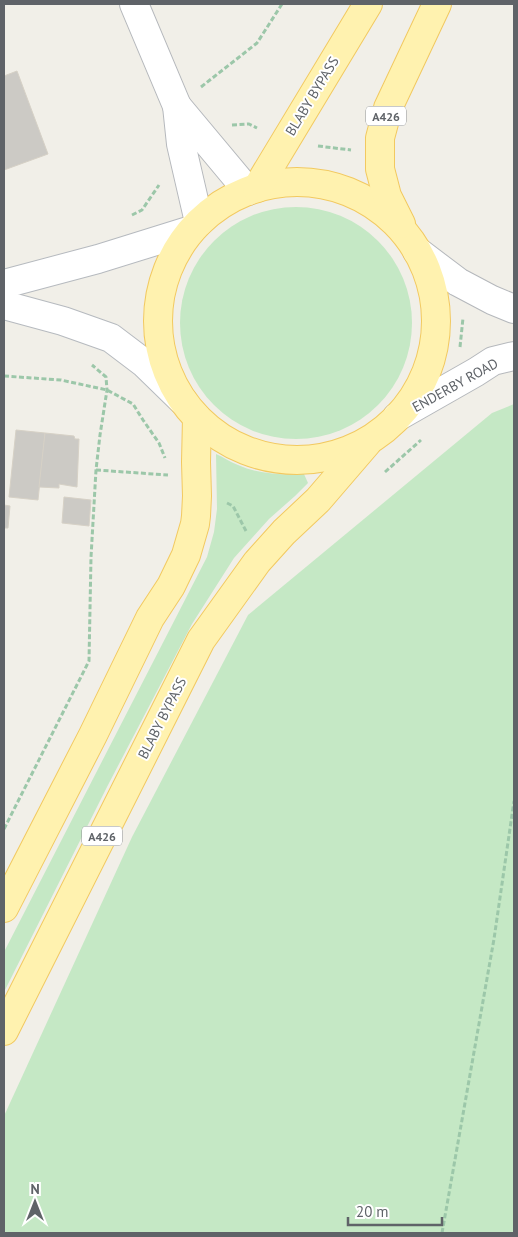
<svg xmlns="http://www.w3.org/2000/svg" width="518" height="1237" viewBox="0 0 518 1237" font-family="'PT Sans',sans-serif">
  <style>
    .green { fill: #c5e8c5 }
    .building { fill: #cccac5; stroke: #d6d1c6 }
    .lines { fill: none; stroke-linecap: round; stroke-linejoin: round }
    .minor-casing { stroke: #b5b8bc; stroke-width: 30 }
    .secondary-casing { stroke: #b6babf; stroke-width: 30 }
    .primary-casing { stroke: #f2c960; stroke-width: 30 }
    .path { stroke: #9cc7a9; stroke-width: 3; stroke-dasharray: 5 2.5; stroke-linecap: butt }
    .minor { stroke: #fff; stroke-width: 28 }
    .secondary { stroke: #fff; stroke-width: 28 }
    .primary { stroke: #fff2af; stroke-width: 28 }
    .labels { text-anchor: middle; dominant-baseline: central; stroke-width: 4; stroke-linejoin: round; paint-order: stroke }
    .shield { fill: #fff; stroke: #8f9295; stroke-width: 1 }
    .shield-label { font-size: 12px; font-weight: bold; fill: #5f6368 }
    .street-label { font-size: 14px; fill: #5f6368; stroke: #fff }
  </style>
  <rect width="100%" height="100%" fill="#f1efe8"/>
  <!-- green -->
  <g class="green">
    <circle cx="296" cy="323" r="116"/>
    <polygon points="514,404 514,1233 4,1233 4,1116 132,837 248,615 492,413"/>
    <path d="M216 454C223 457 230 462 238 465 258 474 282 475 304 474L308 483 295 496 269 519 234 558 192 624 108 785 4 992V952L207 557 214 532 217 509Z"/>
  </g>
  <!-- building -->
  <g class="building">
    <polygon points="17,71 48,154 4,170 4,76"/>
    <polygon points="16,430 45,433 38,500 9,497"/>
    <polygon points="45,433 74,436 75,439 79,439 77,487 59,484 59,488 39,487"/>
    <polygon points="64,497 91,500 89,526 62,523"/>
    <polygon points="4,505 10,506 8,528 4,528"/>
  </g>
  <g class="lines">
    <defs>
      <g id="minor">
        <polyline points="134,4 177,106 181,144 199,222"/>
        <polyline points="177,106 248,191"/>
        <polyline points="417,251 458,282 492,300 514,309"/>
        <polyline points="397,417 476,372 493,361 514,356"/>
      </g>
      <g id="secondary">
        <polyline points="4,284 98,259 191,230"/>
        <polyline points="4,305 63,321 111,338 144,363 183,401"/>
      </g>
      <g id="primary">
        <circle cx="297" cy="321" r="139"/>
        <polyline points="257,188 368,4"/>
        <polyline points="401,224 387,196 380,169 380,138 388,108 437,4"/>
        <polyline points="4,908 93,735 150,618 171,586 186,555 195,524 196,516 197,496 196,462 197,418"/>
        <polyline points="4,1031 201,640 257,562 284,532 318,500 367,443"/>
      </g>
    </defs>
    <!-- minor casing -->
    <use href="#minor" class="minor-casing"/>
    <!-- secondary casing -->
    <use href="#secondary" class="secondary-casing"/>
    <!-- primary casing -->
    <use href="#primary" class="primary-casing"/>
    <!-- path -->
    <g class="path">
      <polyline points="201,87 257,43 282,4"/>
      <polyline points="232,125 249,124 257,128"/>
      <polyline points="318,146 351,150"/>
      <polyline points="132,215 142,210 159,185"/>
      <polyline points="460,347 463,318"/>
      <polyline points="4,376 61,380 107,390 133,404 143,420 159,443 165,458"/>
      <polyline points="96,470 168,475"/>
      <polyline points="385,472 421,440"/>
      <polyline points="227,503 233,506 246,531"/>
      <polyline points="4,829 89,661 91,557 96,470 100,435 107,390 106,377 92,365"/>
      <polyline points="442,1233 494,939 514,801"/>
    </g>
    <!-- minor -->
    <use href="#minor" class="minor"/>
    <!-- secondary -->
    <use href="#secondary" class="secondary"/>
    <!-- primary -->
    <use href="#primary" class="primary"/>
  </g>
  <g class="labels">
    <!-- shield labels -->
    <g class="shield">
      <rect x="366" y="106.5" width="40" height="19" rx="4"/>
      <rect x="82" y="826.5" width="40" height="19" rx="4"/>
    </g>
    <g class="shield-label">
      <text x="386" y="116">A426</text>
      <text x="102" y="836">A426</text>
    </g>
    <!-- street labels -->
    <g class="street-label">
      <text transform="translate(312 96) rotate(-59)">BLABY BYPASS</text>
      <text transform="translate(455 385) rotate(-29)">ENDERBY ROAD</text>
      <text transform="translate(162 718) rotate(-63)">BLABY BYPASS</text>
    </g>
  </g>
  <!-- border -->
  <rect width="518" height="1237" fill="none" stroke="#5f6368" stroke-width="10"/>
  <!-- north arrow -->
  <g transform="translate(35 1202)" stroke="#ffffff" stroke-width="4" paint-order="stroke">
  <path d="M0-4L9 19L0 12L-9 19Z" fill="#5f6368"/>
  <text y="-8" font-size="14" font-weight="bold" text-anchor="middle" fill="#5f6368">N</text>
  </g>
  <!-- scale -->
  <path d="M348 1217v8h94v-8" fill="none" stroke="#5f6368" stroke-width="2.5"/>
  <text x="356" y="1217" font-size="15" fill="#5f6368" stroke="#ffffff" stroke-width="4" paint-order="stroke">20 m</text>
</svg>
